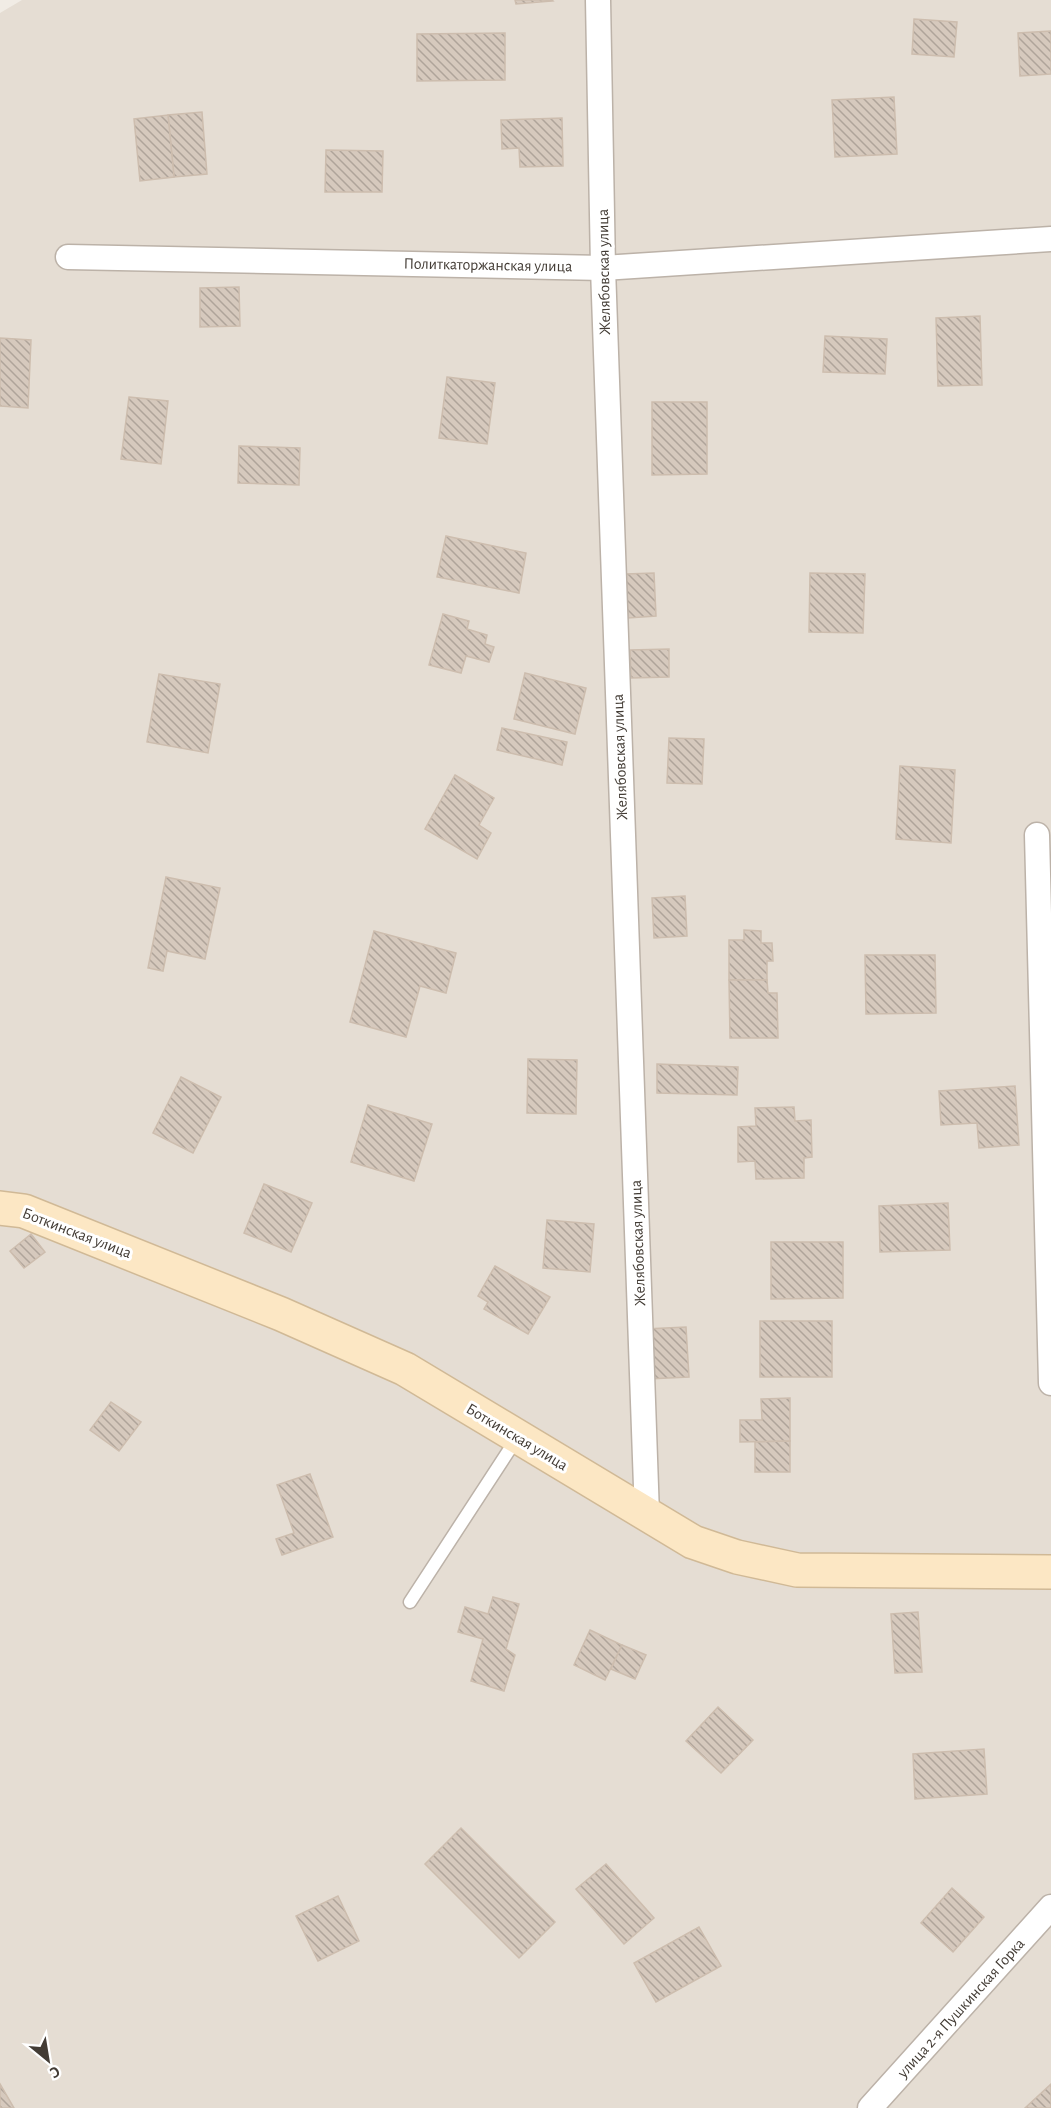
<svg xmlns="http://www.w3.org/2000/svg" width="1051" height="2108" viewBox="0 0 1051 2108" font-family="'Alegreya Sans',sans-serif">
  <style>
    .residential { fill: #e5ddd3 }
    .building { fill: url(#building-back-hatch); stroke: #cdbdae; stroke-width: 1.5 }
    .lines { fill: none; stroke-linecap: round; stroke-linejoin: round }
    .lane-casing { stroke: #bcb2a8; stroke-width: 15 }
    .street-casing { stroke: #bcb2a8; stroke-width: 27 }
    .secondary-casing { stroke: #d0b996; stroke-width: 36 }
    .lane { stroke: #fff; stroke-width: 12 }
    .street { stroke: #fff; stroke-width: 24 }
    .secondary { stroke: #fce7c4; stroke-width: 33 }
    .labels { text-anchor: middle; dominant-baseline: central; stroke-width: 6; stroke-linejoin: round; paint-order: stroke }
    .street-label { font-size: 16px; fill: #433c35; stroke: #fff }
  </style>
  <defs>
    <pattern id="building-back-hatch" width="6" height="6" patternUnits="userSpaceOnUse" patternTransform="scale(1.5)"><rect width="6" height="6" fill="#d6c9bd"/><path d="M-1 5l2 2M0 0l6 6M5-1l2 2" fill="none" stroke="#afa49a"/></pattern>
  </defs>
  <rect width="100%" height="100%" fill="#f1ece5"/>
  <!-- residential -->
  <polygon class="residential" points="22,0 1051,0 1051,2108 0,2108 0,13"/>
  <!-- building -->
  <g class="building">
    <polygon points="515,0 552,0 553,1 516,4"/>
    <polygon points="914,19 957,22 954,57 912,54"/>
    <polygon points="1051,31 1051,74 1020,76 1018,33"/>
    <polygon points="505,33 505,80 417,81 417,34"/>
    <polygon points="894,97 897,154 835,157 832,100"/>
    <polygon points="202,112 207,174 174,177 168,115"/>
    <polygon points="168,115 174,177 140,181 134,119"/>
    <polygon points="562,118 563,166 520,167 519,148 502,149 501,120"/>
    <polygon points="326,150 383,151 382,192 325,192"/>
    <polygon points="239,287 240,326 200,327 200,288"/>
    <polygon points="980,316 982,385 938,386 936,318"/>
    <polygon points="825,336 887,339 885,374 823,372"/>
    <polygon points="0,338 31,340 28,408 0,406"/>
    <polygon points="447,377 495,383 487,444 439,438"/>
    <polygon points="129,397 168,401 161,464 121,459"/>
    <polygon points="652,402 707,402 707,474 652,475"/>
    <polygon points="239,446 300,448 299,485 238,483"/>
    <polygon points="446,536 526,553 519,593 437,577"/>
    <polygon points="654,573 656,616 628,618 626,574"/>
    <polygon points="810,573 865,574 863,633 809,632"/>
    <polygon points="443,614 469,621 467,629 487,635 485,644 494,647 489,662 466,656 461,673 429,665"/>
    <polygon points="669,649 669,677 631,678 630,650"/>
    <polygon points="525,673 586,688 575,734 514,719"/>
    <polygon points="159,674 220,684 208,753 147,742"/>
    <polygon points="502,728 567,742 562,765 497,750"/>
    <polygon points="669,738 704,739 702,784 667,783"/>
    <polygon points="900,766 955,770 951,843 896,839"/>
    <polygon points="455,775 494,798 479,825 491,833 477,859 425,829"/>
    <polygon points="166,877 220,888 205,959 167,951 163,971 148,968"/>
    <polygon points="685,896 687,936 654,938 652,898"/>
    <polygon points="744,930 761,931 761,943 772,943 773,961 767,961 767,980 729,980 729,940 744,940"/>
    <polygon points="374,931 456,953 446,993 420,986 406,1037 350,1022"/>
    <polygon points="865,955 935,955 936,1013 866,1014"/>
    <polygon points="729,980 767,980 768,993 777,993 778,1038 730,1038"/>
    <polygon points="528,1059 577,1060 576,1114 527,1113"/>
    <polygon points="657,1064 738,1067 737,1095 657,1093"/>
    <polygon points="181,1077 221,1097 193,1153 153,1133"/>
    <polygon points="1015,1086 1019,1145 979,1148 977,1123 941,1125 939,1091"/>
    <polygon points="368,1105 432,1124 414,1181 351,1162"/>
    <polygon points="794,1107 795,1121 811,1120 812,1157 804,1158 804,1178 756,1179 755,1161 738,1162 738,1127 756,1126 755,1108"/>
    <polygon points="264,1184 312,1203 291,1252 244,1233"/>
    <polygon points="948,1203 950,1250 880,1252 879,1206"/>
    <polygon points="547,1220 594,1224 590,1272 543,1268"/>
    <polygon points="31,1234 45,1252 24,1268 10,1251"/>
    <polygon points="771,1242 843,1242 843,1298 771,1299"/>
    <polygon points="495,1266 550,1297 528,1334 484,1309 488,1302 478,1296"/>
    <rect x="760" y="1321" width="72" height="56"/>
    <polygon points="686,1327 689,1377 648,1379 645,1329"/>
    <polygon points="790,1398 790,1441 740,1442 740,1420 762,1420 761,1399"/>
    <polygon points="111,1402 141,1422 119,1451 90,1430"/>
    <polygon points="790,1441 790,1472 755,1472 755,1442"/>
    <polygon points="310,1474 333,1537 282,1555 276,1539 294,1533 277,1485"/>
    <polygon points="493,1597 519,1604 506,1649 515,1655 504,1691 471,1681 483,1639 458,1632 465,1607 488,1614"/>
    <polygon points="918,1612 922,1672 895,1673 891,1614"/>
    <polygon points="590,1630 622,1645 605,1680 574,1665"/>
    <polygon points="622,1645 646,1655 635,1679 611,1669"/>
    <polygon points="718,1707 753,1740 721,1773 686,1741"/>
    <polygon points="984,1749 987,1794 915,1799 913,1754"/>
    <polygon points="461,1828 555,1922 519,1958 425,1864"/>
    <polygon points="606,1864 654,1918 624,1944 576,1889"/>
    <polygon points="952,1888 984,1917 953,1952 921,1923"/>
    <polygon points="338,1896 359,1941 318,1961 296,1916"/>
    <polygon points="699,1927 721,1966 656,2002 634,1963"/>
    <polygon points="0,2084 14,2108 0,2108"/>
    <polygon points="1051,2084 1051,2108 1025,2108"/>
  </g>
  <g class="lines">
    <defs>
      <polyline id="lane" points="410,1602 517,1438"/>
      <g id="street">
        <polyline points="598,0 603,268 647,1515"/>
        <polyline points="68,257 603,268 1051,239"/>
        <polyline points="1037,835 1051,1383"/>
        <polyline points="870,2108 1051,1907"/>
      </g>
      <polyline id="secondary" points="0,1208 24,1211 281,1314 405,1369 693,1542 737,1557 797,1570 1051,1572"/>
    </defs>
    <!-- lane casing -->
    <use href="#lane" class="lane-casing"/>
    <!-- street casing -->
    <use href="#street" class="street-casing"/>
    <!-- secondary casing -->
    <use href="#secondary" class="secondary-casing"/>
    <!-- lane -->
    <use href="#lane" class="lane"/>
    <!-- street -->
    <use href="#street" class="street"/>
    <!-- secondary -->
    <use href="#secondary" class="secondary"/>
  </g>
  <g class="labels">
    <!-- street labels -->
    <g class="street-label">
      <text transform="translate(488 265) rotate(1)">Политкаторжанская улица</text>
      <text transform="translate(604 272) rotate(-91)">Желябовская улица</text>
      <text transform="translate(620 757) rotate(-92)">Желябовская улица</text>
      <text transform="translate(77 1233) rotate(21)">Боткинская улица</text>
      <text transform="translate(638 1243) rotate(-92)">Желябовская улица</text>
      <text transform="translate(517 1437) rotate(31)">Боткинская улица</text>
      <text transform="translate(961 2008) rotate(-48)">улица 2-я Пушкинская Горка</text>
    </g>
  </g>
  <!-- north arrow -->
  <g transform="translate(48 2060) rotate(150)" stroke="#ffffff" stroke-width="4.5" paint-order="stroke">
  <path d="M0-4.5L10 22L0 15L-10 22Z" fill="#433c35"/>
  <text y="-9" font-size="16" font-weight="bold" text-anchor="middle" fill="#433c35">С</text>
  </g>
</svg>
